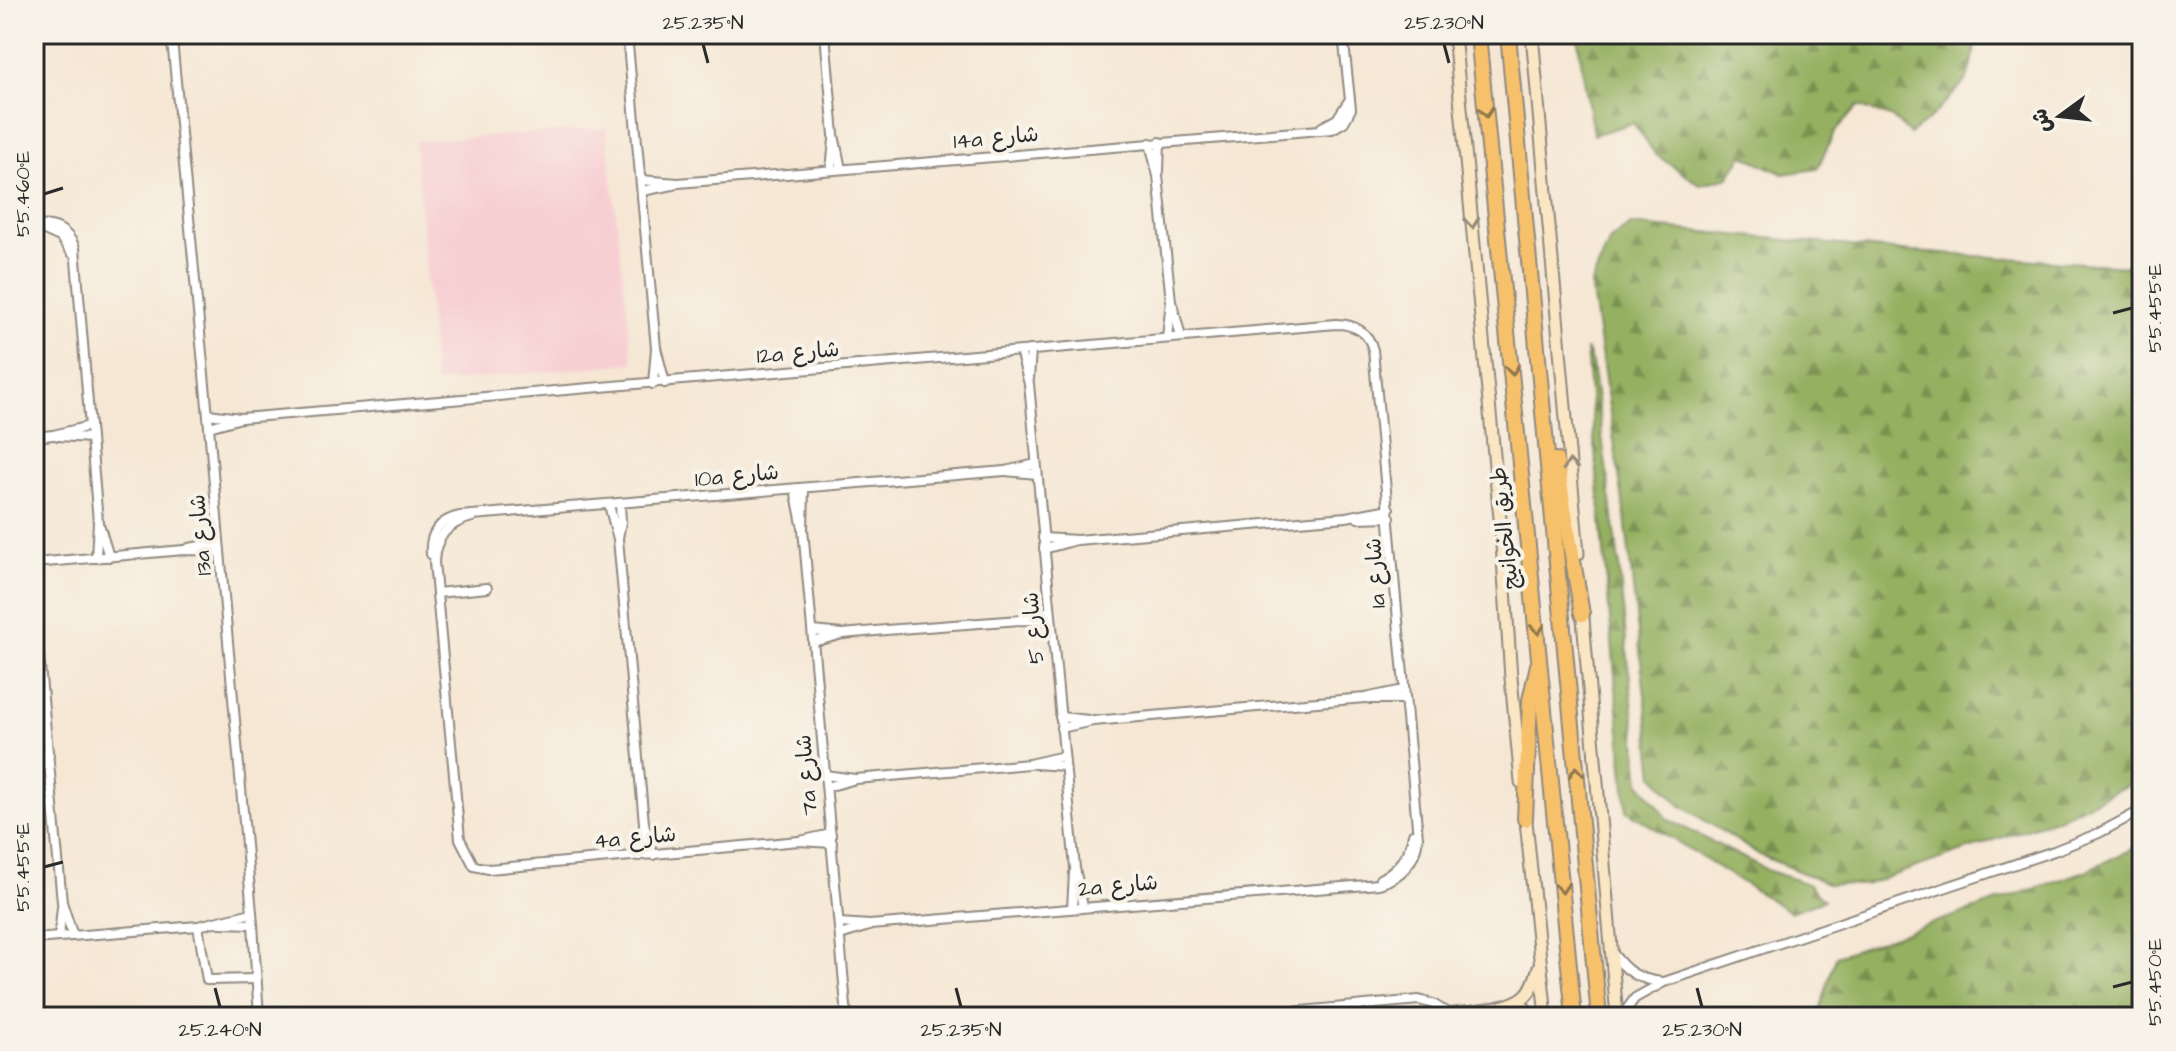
<svg xmlns="http://www.w3.org/2000/svg" width="2176" height="1051" viewBox="0 0 2176 1051" font-family="'Architects Daughter','Playpen Sans Arabic',sans-serif">
  <style>
    .built { fill: #f7cfd3 }
    .forest { fill: url(#forest-firs); stroke: #606e46; stroke-width: 2 }
    .lines { fill: none; stroke-linecap: round; stroke-linejoin: round }
    .street-casing { stroke: #908980; stroke-width: 12 }
    .secondary-casing { stroke: #908980; stroke-width: 15 }
    .highway-casing { stroke: #908980; stroke-width: 18 }
    .street { stroke: #fff; stroke-width: 8 }
    .secondary { stroke: #fbe6c4; stroke-width: 11 }
    .highway { stroke: #f6c16b; stroke-width: 14 }
    .oneway { stroke: #90764b }
    .oneway2 { stroke: #938878 }
    .ticks { fill: none; stroke: #2b2b2b; stroke-width: 3 }
    .labels { text-anchor: middle; dominant-baseline: central; stroke-width: 8; stroke-linejoin: round; paint-order: stroke }
    .street-label { font-size: 22px; fill: #2b2b2b; stroke: #f7f3e8 }
    .neatline { fill: none; stroke: #2b2b2b; stroke-width: 3 }
    .ticks-label { font-size: 20px; text-anchor: middle; fill: #2b2b2b }
  </style>
  <defs>
    <pattern id="forest-firs" width="22" height="20" patternUnits="userSpaceOnUse" patternTransform="scale(2)"><rect width="22" height="20" fill="#94b061"/><path d="M5 1l3.5 6h-7zM16 11l3.5 6h-7z" fill="#798f50"/></pattern>
  </defs>
  <rect width="100%" height="100%" fill="#f7f3e8"/>
  <filter id="ink" filterUnits="userSpaceOnUse"><feTurbulence type="fractalNoise" baseFrequency=".0125" numOctaves="2"/><feDisplacementMap in="SourceGraphic" scale="16" xChannelSelector="R" yChannelSelector="G"/><feConvolveMatrix kernelMatrix="1 2 1 2 8 2 1 2 1" color-interpolation-filters="sRGB"/></filter>
  <filter id="wash" filterUnits="userSpaceOnUse"><feTurbulence type="fractalNoise" baseFrequency=".006" numOctaves="4" result="noise"/><feDisplacementMap in="SourceGraphic" scale="32" xChannelSelector="R" yChannelSelector="G"/><feGaussianBlur stdDeviation="1.8" result="paint"/><feColorMatrix in="noise" values="0 0 0 0 0 0 0 0 0 0 0 0 0 0 0 0 0 1.4 0 .05"/><feComposite in="paint" operator="in"/></filter>
  <g filter="url(#wash)">
    <rect width="100%" height="100%" fill="#f6e7d4"/>
    <!-- built -->
    <polygon class="built" points="606,128 633,363 435,383 415,141"/>
    <!-- forest -->
    <g class="forest">
      <polygon points="1577,34 1979,34 1967,79 1933,116 1910,134 1893,118 1858,106 1834,133 1817,169 1783,174 1743,155 1729,177 1700,185 1655,154 1633,123 1593,135"/>
      <polygon points="1630,225 1914,252 2142,267 2142,778 2061,817 1865,885 1829,884 1760,855 1680,805 1654,776 1625,516 1591,284 1610,240"/>
      <polygon points="1586,349 1592,364 1617,546 1640,783 1669,820 1767,870 1808,884 1824,900 1790,912 1627,811"/>
      <polygon points="2142,844 2142,1017 1818,1017 1836,956 2086,871"/>
    </g>
  </g>
  <g filter="url(#ink)">
    <g class="lines">
      <defs>
        <g id="street">
          <polyline points="168,34 173,50 209,427 253,924 259,1017"/>
          <polyline points="627,34 656,348 665,383"/>
          <polyline points="825,34 834,135 841,169"/>
          <polyline points="1322,127 1337,119 1348,102"/>
          <polyline points="1150,143 1158,176 1171,301 1167,338"/>
          <polyline points="831,170 834,140"/>
          <polyline points="1159,171 1160,142"/>
          <polyline points="641,180 678,183 1332,129 1344,122 1351,109 1343,34"/>
          <polyline points="642,191 673,185"/>
          <path d="M34 227C53 222 68 230 75 248L98 522 96 558"/>
          <polyline points="40,228 60,237 72,253"/>
          <polyline points="1173,306 1181,337"/>
          <polyline points="1020,351 1029,384 1075,868 1083,907"/>
          <polyline points="1029,379 1031,350"/>
          <polyline points="653,384 656,348"/>
          <polyline points="208,414 241,418"/>
          <path d="M209 427 241 418 1336 324C1354 324 1369 332 1373 350L1418 837C1416 861 1402 877 1379 884L870 925 839 923"/>
          <polyline points="58,436 91,438"/>
          <polyline points="34,437 53,435 90,426"/>
          <polyline points="1005,471 1037,474"/>
          <polyline points="804,488 803,529 847,1017"/>
          <polyline points="795,489 802,524"/>
          <polyline points="609,505 618,539 644,823 653,855"/>
          <path d="M472 517C448 523 435 537 434 562L460 839 474 866 489 869 799 841 832 843"/>
          <polyline points="1358,518 1390,517"/>
          <polyline points="100,527 109,557"/>
          <polyline points="618,538 621,522 620,504"/>
          <polyline points="1043,538 1077,540 1346,517 1389,509"/>
          <polyline points="189,548 219,543"/>
          <polyline points="1044,549 1076,540"/>
          <path d="M431 554C429 533 440 520 460 516L1005 471 1036 464"/>
          <polyline points="34,563 184,550 220,551"/>
          <polyline points="437,593 487,588"/>
          <polyline points="34,602 62,902 73,936"/>
          <polyline points="34,602 36,563"/>
          <polyline points="1021,619 1050,611"/>
          <polyline points="813,631 842,634"/>
          <polyline points="813,642 843,634 886,630 1020,620 1051,621"/>
          <polyline points="1370,699 1404,699"/>
          <polyline points="1060,717 1089,720"/>
          <polyline points="1061,728 1093,721 1365,698 1403,690"/>
          <polyline points="34,757 49,755"/>
          <polyline points="1034,764 1065,766"/>
          <polyline points="34,765 49,764"/>
          <polyline points="825,775 855,779"/>
          <polyline points="827,787 856,779 1029,764 1064,756"/>
          <polyline points="800,841 831,834"/>
          <polyline points="639,856 644,824"/>
          <path d="M1380 879C1399 869 1410 854 1413 834"/>
          <polyline points="1072,908 1074,873"/>
          <polyline points="220,923 253,924"/>
          <polyline points="198,926 207,980 256,979"/>
          <polyline points="840,935 869,926"/>
          <polyline points="59,937 62,907"/>
          <polyline points="34,939 198,926 252,913"/>
          <path d="M1612 952C1626 972 1639 980 1663 982"/>
          <polyline points="1237,1017 1419,1000 1433,1004 1449,1014"/>
          <polyline points="1621,1017 1635,998 1664,982 2054,851 2099,833 2142,810"/>
        </g>
        <g id="secondary">
          <polyline points="1454,34 1501,529 1511,678 1521,782"/>
          <polyline points="1532,34 1578,554"/>
          <polyline points="1582,607 1617,1017"/>
          <polyline points="1525,811 1546,1017"/>
          <polyline points="1509,1009 1524,1007 1530,1017"/>
          <path d="M1412 1017C1438 1015 1507 1013 1525 996 1533 989 1536 977 1539 967"/>
        </g>
        <g id="highway">
          <polyline points="1478,34 1574,1017"/>
          <polyline points="1508,34 1599,1017"/>
          <polyline points="1556,460 1582,614"/>
          <polyline points="1525,819 1530,700 1538,665"/>
        </g>
      </defs>
      <!-- street casing -->
      <use href="#street" class="street-casing"/>
      <!-- secondary casing -->
      <use href="#secondary" class="secondary-casing"/>
      <!-- highway casing -->
      <use href="#highway" class="highway-casing"/>
      <!-- street -->
      <use href="#street" class="street"/>
      <!-- secondary -->
      <use href="#secondary" class="secondary"/>
      <!-- highway -->
      <use href="#highway" class="highway"/>
    </g>
    <!-- one-way arrows -->
    <defs><path id="oneway-chevron" d="M-2-3.5L2.5 0L-2 3.5" fill="none" stroke-width="1.6" stroke-linecap="round" stroke-linejoin="round" transform="scale(2)"/></defs>
    <g class="oneway">
      <use href="#oneway-chevron" transform="translate(1486 112) rotate(84)"/>
      <use href="#oneway-chevron" transform="translate(1512 370) rotate(84)"/>
      <use href="#oneway-chevron" transform="translate(1538 629) rotate(84)"/>
      <use href="#oneway-chevron" transform="translate(1576 772) rotate(-95)"/>
      <use href="#oneway-chevron" transform="translate(1562 888) rotate(85)"/>
    </g>
    <g class="oneway2">
      <use href="#oneway-chevron" transform="translate(1472 223) rotate(84)"/>
      <use href="#oneway-chevron" transform="translate(1570 465) rotate(-95)"/>
    </g>
  </g>
  <!-- ticks -->
  <path class="ticks" d="M703 44 708 63M1444 44 1449 63M44 194 63 188M2113 313 2132 308M44 867 63 862M2113 987 2132 982M215 988 220 1007M956 988 961 1007M1697 988 1702 1007"/>
  <g class="labels">
    <!-- street labels -->
    <g class="street-label">
      <text transform="translate(996 138) rotate(-5)">14a شارع</text>
      <text transform="translate(798 353) rotate(-5)">12a شارع</text>
      <text transform="translate(737 476) rotate(-5)">10a شارع</text>
      <text transform="translate(1505 528) rotate(-96)">طريق الخوانيج</text>
      <text transform="translate(201 535) rotate(-95)">13a شارع</text>
      <text transform="translate(1376 573) rotate(-94)">1a شارع</text>
      <text transform="translate(1034 628) rotate(-95)">شارع 5</text>
      <text transform="translate(807 775) rotate(-95)">7a شارع</text>
      <text transform="translate(635 838) rotate(-5)">4a شارع</text>
      <text transform="translate(1118 886) rotate(-5)">2a شارع</text>
    </g>
  </g>
  <!-- margin -->
  <rect width="2176" height="1051" fill="none" stroke="#f7f3e8" stroke-width="88"/>
  <!-- north arrow -->
  <g transform="translate(2060 116) rotate(255)" stroke="#f7f3e8" stroke-width="6" paint-order="stroke">
  <path d="M0-6L14 30L0 20L-14 30Z" fill="#2b2b2b"/>
  <text y="-12" font-size="22" font-weight="bold" text-anchor="middle" fill="#2b2b2b">ش</text>
  </g>
  <rect x="44" y="44" width="2088" height="963" class="neatline"/>
  <g class="ticks-label">
    <text x="703" y="29">25.235°N</text>
    <text x="1444" y="29">25.230°N</text>
    <text transform="translate(22 194) rotate(-90)" y="7">55.460°E</text>
    <text transform="translate(2154 308) rotate(-90)" y="7">55.455°E</text>
    <text transform="translate(22 867) rotate(-90)" y="7">55.455°E</text>
    <text transform="translate(2154 982) rotate(-90)" y="7">55.450°E</text>
    <text x="220" y="1036">25.240°N</text>
    <text x="961" y="1036">25.235°N</text>
    <text x="1702" y="1036">25.230°N</text>
  </g>
</svg>
